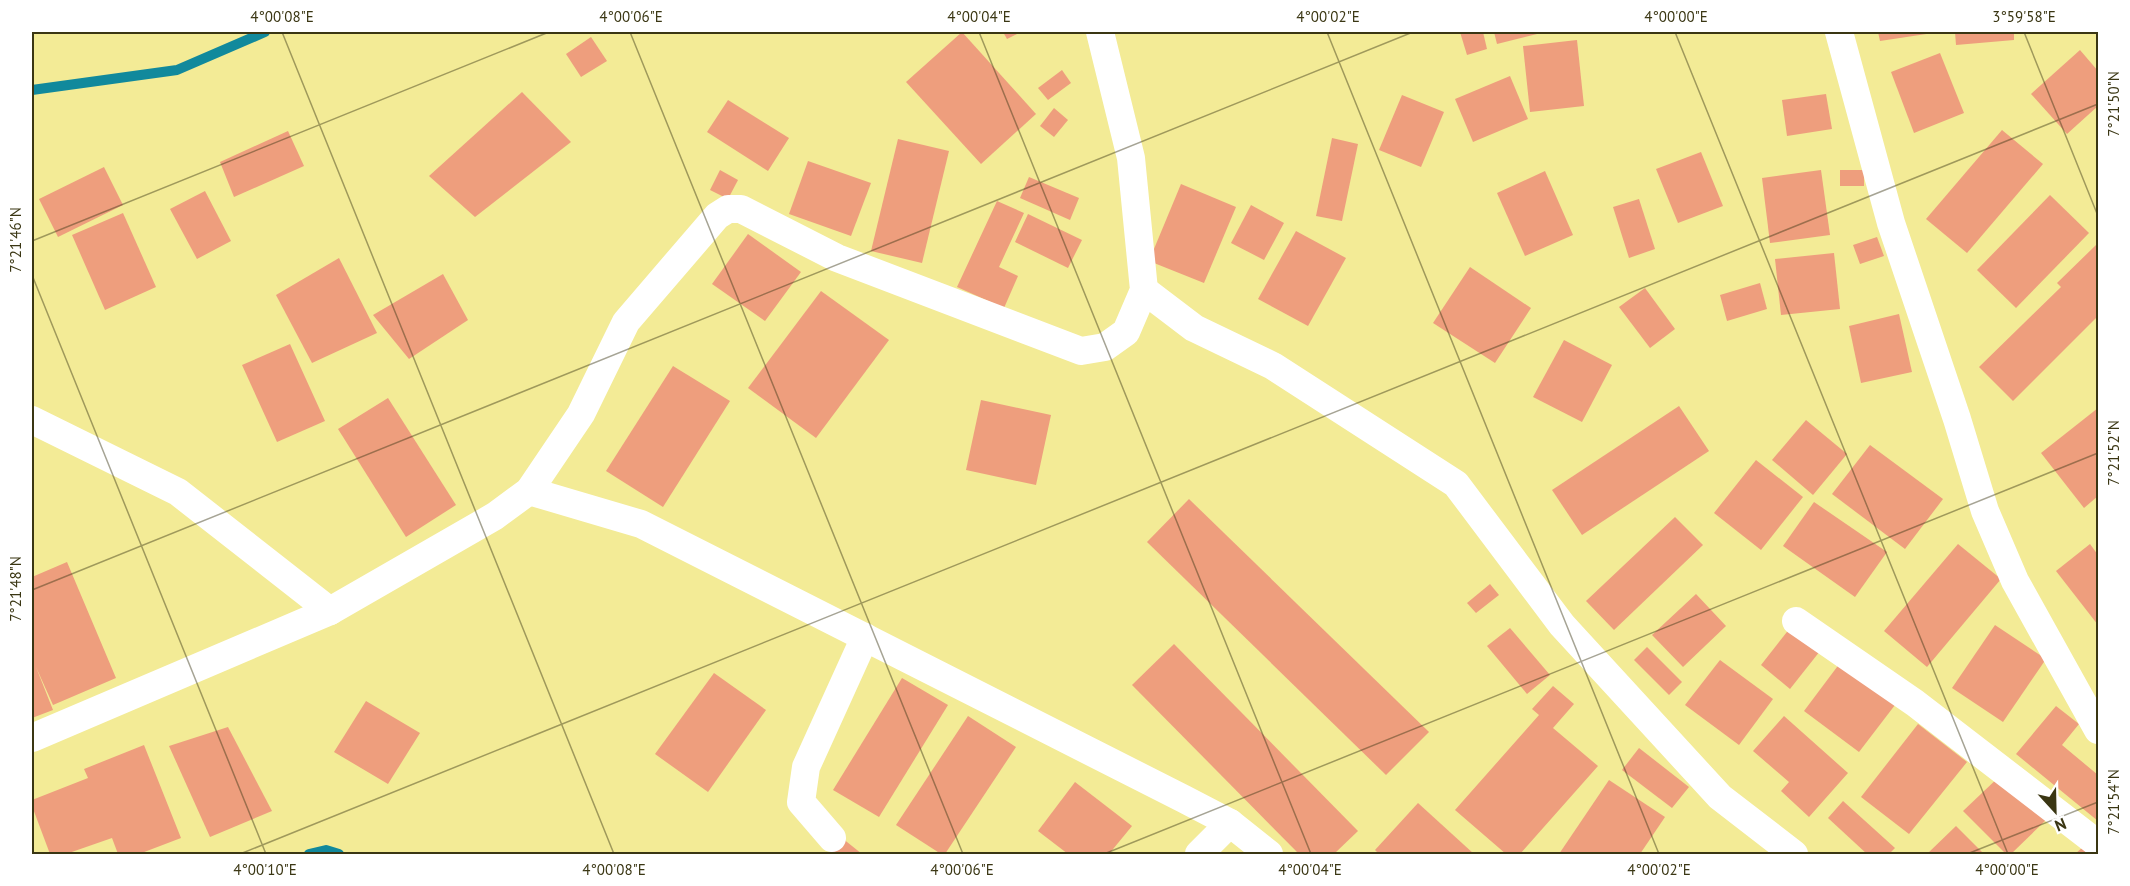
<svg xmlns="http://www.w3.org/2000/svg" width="2130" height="886" viewBox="0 0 2130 886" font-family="'PT Sans',sans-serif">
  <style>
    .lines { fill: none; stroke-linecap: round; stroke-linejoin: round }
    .stream { stroke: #11899c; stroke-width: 10 }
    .building { fill: #ee9e7d }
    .street { stroke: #fff; stroke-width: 28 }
    .ticks { fill: none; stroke: #3a3613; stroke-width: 1.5; stroke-opacity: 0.45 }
    .neatline { fill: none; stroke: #3a3613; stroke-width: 2 }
    .ticks-label { font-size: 15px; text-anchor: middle; fill: #3a3613 }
  </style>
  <rect width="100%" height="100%" fill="#f3eb96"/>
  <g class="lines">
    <!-- stream -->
    <g class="stream">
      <polyline points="32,90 177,70 265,32"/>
      <polyline points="309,854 326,850 339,854"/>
    </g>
  </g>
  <!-- building -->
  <g class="building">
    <polygon points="962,32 1036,114 981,164 906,82"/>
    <polygon points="1003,32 1021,32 1007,39"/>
    <polygon points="1460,32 1483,32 1487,49 1467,55"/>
    <polygon points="1494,32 1545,32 1497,44"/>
    <polygon points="1878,32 1932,32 1933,33 1880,41"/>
    <polygon points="1955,32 2014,32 2014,40 1956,45"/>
    <polygon points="591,37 607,61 581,77 566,54"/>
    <polygon points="1577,40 1584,106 1530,112 1523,46"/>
    <polygon points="2080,50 2098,71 2098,106 2067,134 2031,94"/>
    <polygon points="1940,53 1964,113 1914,133 1891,72"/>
    <polygon points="1062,70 1071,83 1048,100 1038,88"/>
    <polygon points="1510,76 1528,119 1473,142 1455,99"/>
    <polygon points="522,92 571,142 475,217 429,176"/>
    <polygon points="1826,94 1832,129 1787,136 1782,100"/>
    <polygon points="1402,95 1444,112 1421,167 1379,150"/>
    <polygon points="728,100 789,138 768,171 707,132"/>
    <polygon points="1054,108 1068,120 1054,137 1040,126"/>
    <polygon points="2002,130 2043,164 1967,253 1926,219"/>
    <polygon points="288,131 304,166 234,197 220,162"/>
    <polygon points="1332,138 1358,144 1342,221 1316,216"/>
    <polygon points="898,139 949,151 922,263 871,251"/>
    <polygon points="1701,152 1723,206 1678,223 1656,169"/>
    <polygon points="808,161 871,183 851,236 789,214"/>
    <polygon points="104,167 123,205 58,237 39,199"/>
    <polygon points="720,170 738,180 728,199 710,190"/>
    <polygon points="1821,170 1830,235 1770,243 1762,178"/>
    <rect x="1840" y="170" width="24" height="16"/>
    <polygon points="1545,171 1573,235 1525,256 1497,193"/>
    <polygon points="1029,177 1079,198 1070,220 1020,198"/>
    <polygon points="1181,184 1236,207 1204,283 1149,261"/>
    <polygon points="205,191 231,241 197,259 170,209"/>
    <polygon points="2050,195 2089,233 2016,308 1977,270"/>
    <polygon points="1639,199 1655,249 1629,258 1613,207"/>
    <polygon points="997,201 1024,213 999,267 1018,276 1004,308 957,287"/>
    <polygon points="1251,205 1284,223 1264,260 1231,243"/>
    <polygon points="123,213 156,287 105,310 72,235"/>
    <polygon points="1028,214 1082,240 1068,268 1015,242"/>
    <polygon points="1296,231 1346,258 1308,326 1258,299"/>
    <polygon points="748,234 801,272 765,321 712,284"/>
    <polygon points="1877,237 1884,256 1860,264 1853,245"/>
    <polygon points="2096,245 2098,248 2098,316 2013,401 1979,367 2061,287 2057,283"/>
    <polygon points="1834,253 1840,309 1781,315 1775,259"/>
    <polygon points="339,258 377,333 312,363 276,295"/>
    <polygon points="1470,267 1531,308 1495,363 1433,323"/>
    <polygon points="443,274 468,320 409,359 373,315"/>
    <polygon points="1760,283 1767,309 1727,321 1720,295"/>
    <polygon points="1645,288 1675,329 1650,348 1619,307"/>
    <polygon points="821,291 889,340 816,438 748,388"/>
    <polygon points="1899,314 1912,372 1861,383 1849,326"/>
    <polygon points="1564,340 1612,365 1582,422 1533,397"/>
    <polygon points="290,344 325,421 277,442 242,365"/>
    <polygon points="673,366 730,401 663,507 606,471"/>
    <polygon points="388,398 456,505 406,537 338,429"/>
    <polygon points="981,400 1051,415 1036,485 966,470"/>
    <polygon points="1679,406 1709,451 1582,535 1552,490"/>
    <polygon points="2098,408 2098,496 2084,508 2041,453"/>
    <polygon points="1806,420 1847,454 1813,495 1772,460"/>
    <polygon points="1870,445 1943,499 1905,549 1832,494"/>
    <polygon points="1756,460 1803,497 1761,550 1714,513"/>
    <polygon points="1189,499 1429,732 1386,775 1147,542"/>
    <polygon points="1814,502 1887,552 1855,597 1783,546"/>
    <polygon points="1675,517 1703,545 1614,630 1586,601"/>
    <polygon points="1958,544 2001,579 1927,667 1884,631"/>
    <polygon points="2090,544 2098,555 2098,625 2056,571"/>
    <polygon points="67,562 116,678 53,705 36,667 53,710 32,718 32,577"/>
    <polygon points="1490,584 1499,595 1476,613 1467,603"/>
    <polygon points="1696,594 1726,626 1683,667 1652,635"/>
    <polygon points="1794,623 1824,646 1790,689 1761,665"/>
    <polygon points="1995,625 2046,659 2003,722 1952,688"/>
    <polygon points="1510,628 1550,675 1527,694 1487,646"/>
    <polygon points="1174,644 1358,831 1334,854 1299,854 1132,685"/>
    <polygon points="1647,647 1682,682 1669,695 1634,660"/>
    <polygon points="1720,660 1773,699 1739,745 1685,705"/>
    <polygon points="1840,663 1895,705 1859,752 1804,711"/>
    <polygon points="714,673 766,710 708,792 655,754"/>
    <polygon points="902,678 948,705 879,817 833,790"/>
    <polygon points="1553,686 1574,704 1553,728 1598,766 1520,854 1506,854 1455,810 1539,715 1532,709"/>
    <polygon points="366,701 420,733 388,784 334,752"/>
    <polygon points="2056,706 2079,724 2062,745 2098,775 2098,821 2016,754"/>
    <polygon points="968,716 1016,747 945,854 941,854 896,825"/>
    <polygon points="1784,716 1848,773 1809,817 1781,791 1789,782 1753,751"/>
    <polygon points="1918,724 1967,762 1909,834 1861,797"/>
    <polygon points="228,727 272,811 210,837 169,746"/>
    <polygon points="144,745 181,838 139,854 118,854 112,838 66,854 50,854 32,806 32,800 88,778 84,769"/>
    <polygon points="1639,748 1689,787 1672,808 1622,770"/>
    <polygon points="2002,774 2047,819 2011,854 2006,854 1963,811"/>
    <polygon points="1609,780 1665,817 1640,854 1559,854"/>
    <polygon points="1075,782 1132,826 1109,854 1068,854 1038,831"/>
    <polygon points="1843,801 1895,848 1889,854 1867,854 1828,818"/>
    <polygon points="1418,803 1474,854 1379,854 1375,850"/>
    <polygon points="1956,826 1984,854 1927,854"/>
    <polygon points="842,838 862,854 828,854"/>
    <polygon points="2083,847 2089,854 2075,854"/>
  </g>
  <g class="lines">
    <!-- street -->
    <g class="street">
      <polyline points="1839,32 1891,223 1957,419 1985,511 2015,581 2098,730"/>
      <polyline points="1144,290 1194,328 1273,366 1456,484 1562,625 1720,797 1794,854"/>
      <polyline points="32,420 178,492 330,611"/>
      <polyline points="529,491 641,524 1184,799 1230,823 1269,854"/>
      <polyline points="1796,621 1915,703 2098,844"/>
      <polyline points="32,738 330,611 495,516 529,491 581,414 626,322 717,216 728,209 741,209 837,258 1081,351 1105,347 1126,332 1144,290 1131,158 1100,32"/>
      <polyline points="832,838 801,802 806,767 865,637"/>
      <polyline points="1199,854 1230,823"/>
    </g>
  </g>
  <!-- ticks -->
  <path class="ticks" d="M282 32 614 854M630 32 963 854M979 32 1311 854M1327 32 1659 854M1675 32 2008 854M2024 32 2098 216M32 241 549 32M32 275 266 854M32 590 1413 32M240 854 2098 104M1104 854 2098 453M1967 854 2098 802"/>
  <!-- border -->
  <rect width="2130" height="886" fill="none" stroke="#ffffff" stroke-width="66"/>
  <!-- north arrow -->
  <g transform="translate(2055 811) rotate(158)" stroke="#ffffff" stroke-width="4.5" paint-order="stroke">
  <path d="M0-4.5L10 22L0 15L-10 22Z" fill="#3a3613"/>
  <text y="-9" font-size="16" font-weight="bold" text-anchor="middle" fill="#3a3613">N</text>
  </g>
  <rect x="33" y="33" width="2064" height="820" class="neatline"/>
  <g class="ticks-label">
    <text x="282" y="22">4°00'08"E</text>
    <text x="631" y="22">4°00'06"E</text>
    <text x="979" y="22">4°00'04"E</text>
    <text x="1328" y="22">4°00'02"E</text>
    <text x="1676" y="22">4°00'00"E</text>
    <text x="2024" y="22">3°59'58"E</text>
    <text transform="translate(2114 104) rotate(-90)" y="5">7°21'50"N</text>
    <text transform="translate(16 240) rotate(-90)" y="5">7°21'46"N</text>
    <text transform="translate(2114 453) rotate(-90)" y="5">7°21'52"N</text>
    <text transform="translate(16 589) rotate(-90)" y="5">7°21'48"N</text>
    <text transform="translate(2114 802) rotate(-90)" y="5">7°21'54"N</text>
    <text x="265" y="875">4°00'10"E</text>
    <text x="614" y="875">4°00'08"E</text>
    <text x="962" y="875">4°00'06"E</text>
    <text x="1310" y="875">4°00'04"E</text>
    <text x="1659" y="875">4°00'02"E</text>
    <text x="2007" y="875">4°00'00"E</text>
  </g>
</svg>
